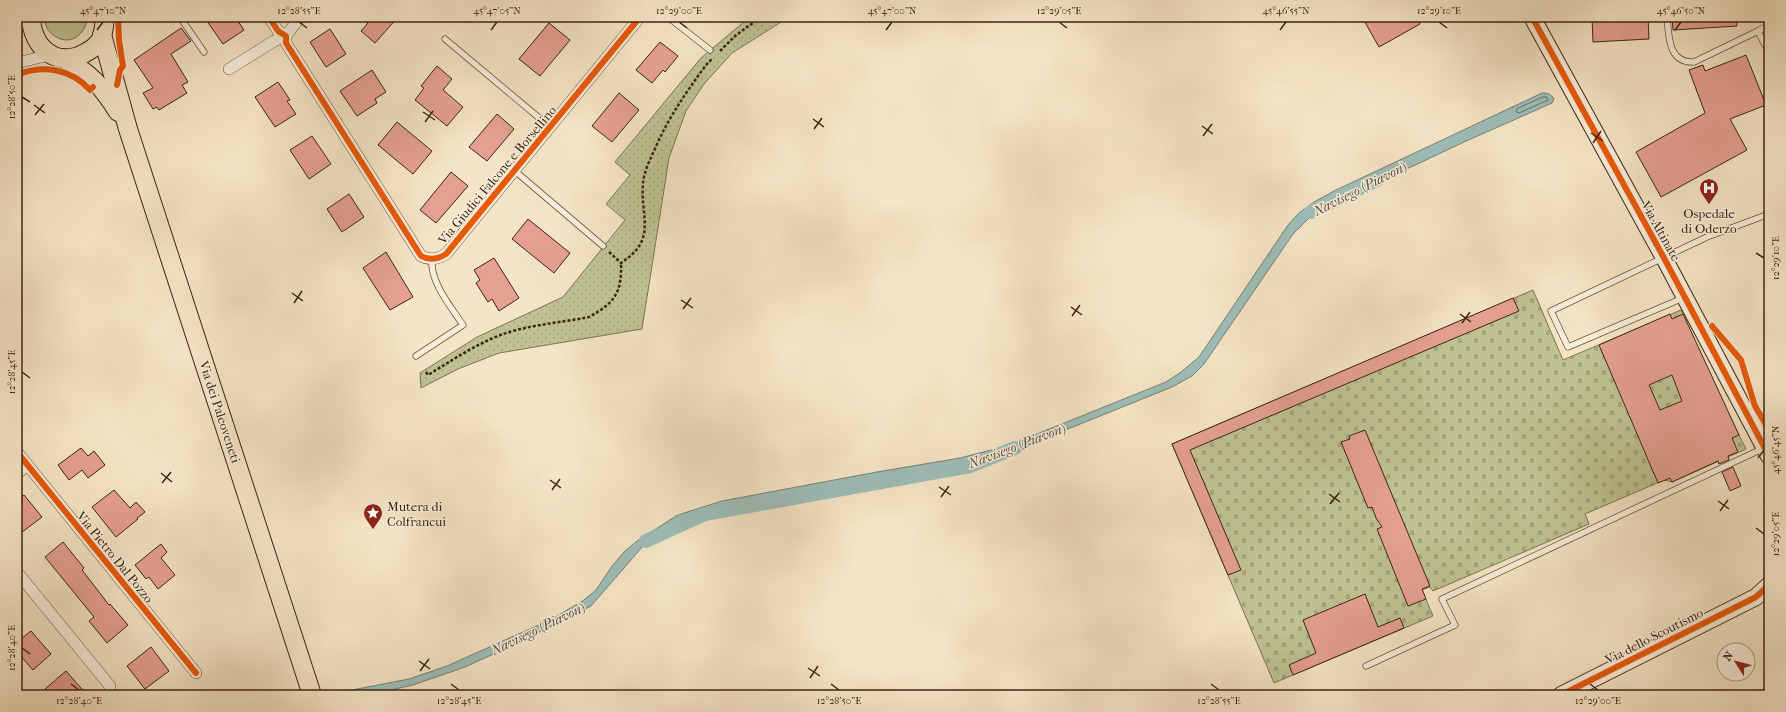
<svg xmlns="http://www.w3.org/2000/svg" width="1786" height="712" viewBox="0 0 1786 712" font-family="'IM FELL French Canon',serif">
  <style>
    .green { fill: #bfc393; stroke: #7e7452 }
    .cemetery { fill: url(#cemetery-stones); stroke: #7e7452 }
    .park { fill: url(#park-dots); stroke: #7e7452 }
    .water { fill: #9dbeb9; stroke: #778075 }
    .lines { fill: none; stroke-linecap: round; stroke-linejoin: round }
    .shore { stroke: #6d7164; stroke-width: 1 }
    .canal { stroke: #9dbeb9; stroke-width: 14 }
    .building { fill: #e5a091; stroke: #3d2410; fill-rule: evenodd }
    .lane-casing { stroke: #6b543e; stroke-width: 7 }
    .street-casing { stroke: #6b543e; stroke-width: 12 }
    .secondary-casing { stroke: #3d2410; stroke-width: 18 }
    .primary-casing { stroke: #3d2410; stroke-width: 20 }
    .path { stroke: #3d2410; stroke-width: 2.5; stroke-dasharray: 3 2; stroke-linecap: butt }
    .lane { stroke: #f8eeda; stroke-width: 5.5 }
    .street { stroke: #f8eeda; stroke-width: 11 }
    .secondary { stroke: #f8eeda; stroke-width: 16 }
    .primary { stroke: #f5e5c6; stroke-width: 18 }
    .cycleway-casing { stroke: #f8eeda; stroke-width: 8 }
    .cycleway { stroke: #e8590c; stroke-width: 6 }
    .ticks { fill: none; stroke: #3d2410; stroke-width: 1.5 }
    .labels { text-anchor: middle; dominant-baseline: central; stroke-width: 3; stroke-linejoin: round; paint-order: stroke }
    .street-label { font-size: 13px; fill: #3d2410; stroke: #f8eeda }
    .poi-label { font-size: 13px; fill: #3d2410; stroke: #f8eeda }
    .water-label { font-size: 14px; font-style: italic; fill: #5a5243; stroke: #f8eeda }
    .neatline { fill: none; stroke: #3d2410; stroke-width: 1.5 }
    .ticks-label { font-size: 10px; text-anchor: middle; fill: #3d2410 }
  </style>
  <defs>
    <pattern id="cemetery-stones" width="16" height="16" patternUnits="userSpaceOnUse"><rect width="16" height="16" fill="#bfc393"/><path d="M2 7V4a2 2 0 0 1 4 0v3zM10 15v-3a2 2 0 0 1 4 0v3z" fill="#a5a77e"/></pattern>
    <pattern id="park-dots" width="8" height="8" patternUnits="userSpaceOnUse"><rect width="8" height="8" fill="#bfc393"/><path d="M2 2h.1M6 6h.1" fill="none" stroke="#a5a77e" stroke-width="1.8" stroke-linecap="round"/></pattern>
  </defs>
  <rect width="100%" height="100%" fill="#f5e5c6"/>
  <filter id="stains"><feTurbulence type="fractalNoise" baseFrequency=".005" numOctaves="4"/><feColorMatrix values="0 0 0 0 .2 0 0 0 0 .09 0 0 0 0 .02 0 0 0 .5 -.17"/></filter>
  <radialGradient id="worn" r=".72"><stop offset=".6" stop-color="#630" stop-opacity="0"/><stop offset="1" stop-color="#630" stop-opacity=".3"/></radialGradient>
  <!-- green -->
  <path class="green" d="M45 17H88C80 56 42 38 45 17Z"/>
  <!-- cemetery -->
  <polygon class="cemetery" points="1533,290 1563,360 1681,310 1717,391 1746,449 1672,482 1664,480 1585,514 1589,524 1433,591 1430,587 1422,590 1433,616 1274,683 1172,444"/>
  <!-- park -->
  <polygon class="park" points="751,17 789,17 732,53 704,84 686,111 669,158 642,329 499,353 458,369 421,388 420,373 477,337 563,297 625,220 606,204 630,175 615,162 701,58 745,21"/>
  <!-- water -->
  <path class="water" d="M1542 93C1548 93 1551 94 1554 99L1552 103 1464 142 1411 167 1335 198 1318 209 1293 234 1204 364 1192 376 1172 387 1016 450 942 469 702 513 671 527 643 546 591 606 564 620 498 652 465 667 413 685 369 695H311L342 692 409 679 447 666 552 619 584 600 596 590 612 566 625 551 637 541 676 516 687 512 722 501 877 472 960 458 1007 446 1166 382 1181 372 1199 357 1288 225 1299 213 1314 202 1334 191Z"/>
  <g class="lines">
    <!-- shore -->
    <polygon class="shore" points="1543,97 1547,97 1548,100 1519,113 1516,112 1517,109"/>
    <!-- canal -->
    <g class="canal">
      <polyline points="1311,212 1377,180"/>
      <polyline points="646,541 705,514 970,466 1015,448"/>
    </g>
  </g>
  <!-- building -->
  <g class="building">
    <polygon points="204,17 235,17 244,30 223,44"/>
    <polygon points="361,17 398,17 375,43 361,31 368,23"/>
    <polygon points="1362,17 1416,17 1420,24 1379,47"/>
    <polygon points="1592,17 1648,17 1649,39 1593,42"/>
    <polygon points="1672,17 1737,17 1737,26 1673,30"/>
    <polygon points="549,23 570,40 540,76 519,59"/>
    <polygon points="181,28 191,41 171,54 188,82 182,85 187,93 159,110 157,107 153,109 143,93 153,88 134,60"/>
    <polygon points="330,29 346,54 326,67 310,42"/>
    <polygon points="660,42 678,56 665,72 663,70 652,83 636,70"/>
    <polygon points="1746,55 1766,105 1730,119 1747,150 1661,197 1636,152 1705,113 1689,70 1703,65 1705,71"/>
    <polygon points="437,66 452,79 443,90 463,107 447,126 415,100 424,88 421,86"/>
    <polygon points="372,70 386,92 375,99 377,103 357,116 340,91"/>
    <polygon points="278,82 290,100 287,101 296,114 275,127 255,97"/>
    <polygon points="619,93 639,110 612,142 592,126"/>
    <polygon points="497,114 514,129 487,161 469,147"/>
    <polygon points="397,122 432,151 413,174 378,145"/>
    <polygon points="312,136 331,164 309,179 290,150"/>
    <polygon points="451,172 468,186 436,223 420,210"/>
    <polygon points="349,194 364,217 342,232 327,209"/>
    <polygon points="528,219 570,253 554,273 512,239"/>
    <polygon points="386,252 413,297 390,310 363,268"/>
    <polygon points="494,258 519,298 499,311 492,299 488,302 476,283 480,280 474,270"/>
    <polygon points="1513,298 1519,311 1190,450 1241,570 1228,575 1172,444"/>
    <path d="M1670 314 1672 319 1683 314 1739 435 1732 438 1738 452 1728 456 1729 460 1719 464 1718 461 1672 482 1670 478 1658 483 1599 345ZM1672 375 1682 401 1660 410 1649 385Z"/>
    <polygon points="1365,430 1430,586 1422,589 1426,599 1408,606 1377,529 1382,527 1376,518 1372,507 1368,508 1341,442 1350,439 1349,436"/>
    <polygon points="81,448 88,456 94,451 105,465 88,478 82,470 69,480 58,465"/>
    <polygon points="1733,467 1741,486 1730,491 1722,472"/>
    <polygon points="114,490 130,508 136,502 145,512 137,518 138,519 116,537 92,507"/>
    <polygon points="24,495 42,517 17,536 17,501"/>
    <polygon points="63,542 84,568 82,570 109,605 110,604 128,625 107,643 89,621 94,617 45,557"/>
    <polygon points="161,544 167,552 161,558 175,575 158,589 149,577 146,579 135,565"/>
    <polygon points="1365,594 1378,627 1400,618 1404,628 1293,675 1289,665 1316,653 1303,620"/>
    <polygon points="31,631 51,654 33,670 17,652 17,642"/>
    <polygon points="151,647 169,671 145,689 127,666"/>
    <polygon points="66,671 87,695 50,695 45,689"/>
  </g>
  <g class="lines">
    <defs>
      <g id="lane">
        <polyline points="180,17 204,52"/>
        <polyline points="668,17 710,50"/>
        <path d="M1667 17C1669 37 1668 63 1694 62L1758 31 1769 53"/>
        <polyline points="1758,31 1769,25"/>
        <polyline points="445,39 550,127"/>
        <polyline points="515,171 603,246"/>
        <polyline points="1683,298 1568,347 1551,311 1707,237 1769,214"/>
        <path d="M416 356 463 325C451 307 430 282 432 260"/>
        <polyline points="1366,666 1455,625 1442,599 1764,448"/>
      </g>
      <g id="street">
        <path d="M269 17 278 31 286 36V43L421 256C430 261 438 259 446 254L640 17"/>
        <polyline points="17,26 25,17"/>
        <polyline points="17,63 49,55"/>
        <polyline points="229,69 274,41 286,36 300,17"/>
        <polyline points="17,452 196,673"/>
        <polyline points="17,474 27,465"/>
        <polyline points="17,572 110,686"/>
      </g>
      <g id="secondary">
        <polyline points="1532,17 1664,258 1769,456"/>
        <polyline points="1561,695 1756,597 1769,585"/>
      </g>
      <g id="primary">
        <path d="M31 17C32 47 56 69 85 53 91 50 96 46 100 41 104 34 104 25 105 17"/>
        <polyline points="102,35 128,129 312,695"/>
        <path d="M63 58C90 73 101 85 118 112"/>
      </g>
    </defs>
    <!-- lane casing -->
    <use href="#lane" class="lane-casing"/>
    <!-- street casing -->
    <use href="#street" class="street-casing"/>
    <!-- secondary casing -->
    <use href="#secondary" class="secondary-casing"/>
    <!-- primary casing -->
    <use href="#primary" class="primary-casing"/>
    <!-- path -->
    <g class="path">
      <polyline points="720,51 735,36 761,17"/>
      <path d="M609 252 621 263C658 239 640 217 643 183 644 173 649 161 654 151 668 118 685 94 706 65L712 59"/>
      <path d="M426 372 428 375C451 361 473 346 498 336 525 325 560 323 589 317 615 303 622 292 621 263"/>
    </g>
    <!-- lane -->
    <use href="#lane" class="lane"/>
    <!-- street -->
    <use href="#street" class="street"/>
    <!-- secondary -->
    <use href="#secondary" class="secondary"/>
    <!-- primary -->
    <use href="#primary" class="primary"/>
    <defs>
      <g id="cycleway">
        <path d="M269 17 278 31 286 36V43L421 256C430 261 438 259 446 254L640 17"/>
        <polyline points="1532,17 1664,258 1769,456"/>
        <path d="M17 75C44 64 71 69 90 90L93 87"/>
        <polyline points="117,85 120,70 123,66 119,40 118,17"/>
        <polyline points="1712,326 1741,360 1755,406 1769,430"/>
        <polyline points="17,452 196,673"/>
        <polyline points="1561,695 1756,597 1769,585"/>
      </g>
    </defs>
    <!-- cycleway casing -->
    <use href="#cycleway" class="cycleway-casing"/>
    <!-- cycleway -->
    <use href="#cycleway" class="cycleway"/>
  </g>
  <!-- ticks -->
  <path class="ticks" d="M299 22 307 28M679 22 687 28M1059 22 1067 28M1439 22 1447 28M97 30 103 22M491 30 497 22M886 30 892 22M1280 30 1286 22M1675 30 1681 22M22 97 30 102M34 105 45 113M423 112 435 120M35 115 44 104M813 119 824 127M425 122 433 111M1202 126 1213 134M814 129 822 118M1591 133 1603 141M1203 136 1212 124M1593 143 1601 131M1756 253 1764 258M292 293 303 301M681 300 693 308M294 303 302 291M1071 307 1082 315M683 309 691 298M1460 314 1471 322M1072 316 1080 305M1462 323 1470 312M22 372 30 378M1758 458 1764 450M161 473 172 482M550 480 561 488M162 483 171 472M939 487 951 495M552 490 560 479M1329 494 1340 502M941 497 949 486M1718 501 1729 509M1330 504 1339 493M1720 511 1728 500M1756 528 1764 534M22 648 30 654M419 661 430 669M808 668 820 676M420 671 429 659M810 678 818 666M71 684 79 690M451 684 459 690M831 684 839 690M1211 684 1219 690M1590 684 1598 690"/>
  <!-- icons -->
  <defs>
    <symbol id="hospital-pin" viewBox="-11 -11 22 30"><path d="M0 17L-7.5 6A9.5 9.5 0 1 1 7.5 6Z" fill="#8f2418" stroke="#f8eeda"/><path d="M-5-5h3v3.5h4V-5h3V5h-3V1.5h-4V5h-3Z" fill="#fff"/></symbol>
    <symbol id="sight-pin" viewBox="-11 -11 22 30"><path d="M0 17L-7.5 6A9.5 9.5 0 1 1 7.5 6Z" fill="#8f2418" stroke="#f8eeda"/><path d="M0-6L1.8-2.2L6-1.7L2.9 1.2L3.7 5.4L0 3.3L-3.7 5.4L-2.9 1.2L-6-1.7L-1.8-2.2Z" fill="#fff"/></symbol>
  </defs>
  <g fill-rule="evenodd">
    <use href="#hospital-pin" x="1698" y="177" width="22" height="30"/>
    <use href="#sight-pin" x="362" y="502" width="22" height="30"/>
  </g>
  <g class="labels">
    <!-- street labels -->
    <g class="street-label">
      <text transform="translate(497 175) rotate(-50)">Via Giudici Falcone e Borsellino</text>
      <text transform="translate(1661 231) rotate(61)">Via Altinate</text>
      <text transform="translate(220 412) rotate(72)">Via dei Paleoveneti</text>
      <text transform="translate(115 557) rotate(51)">Via Pietro Dal Pozzo</text>
      <text transform="translate(1654 636) rotate(-27)">Via dello Scoutismo</text>
    </g>
    <!-- poi labels -->
    <g class="poi-label">
      <text x="1709" y="213">Ospedale<tspan x="1709" dy="15">di Oderzo</tspan></text>
      <text x="387" y="506" text-anchor="start">Mutera di<tspan x="387" dy="15">Colfrancui</tspan></text>
    </g>
    <!-- water labels -->
    <g class="water-label">
      <text transform="translate(1360 189) rotate(-27)">Navisego (Piavon)</text>
      <text transform="translate(1017 446) rotate(-21)">Navisego (Piavon)</text>
      <text transform="translate(538 629) rotate(-26)">Navisego (Piavon)</text>
    </g>
  </g>
  <!-- margin -->
  <rect width="1786" height="712" fill="none" stroke="#f5e5c6" stroke-width="44"/>
  <!-- north arrow -->
  <g transform="translate(1736 662) rotate(306)"><circle r="19" fill="#f8eeda" stroke="#ad9d89"/>
  <path d="M0-3L7 15L0 10L-7 15Z" fill="#8f2418"/>
  <text y="-6" font-size="11" font-weight="bold" text-anchor="middle" fill="#3d2410">N</text>
  </g>
  <rect x="22" y="22" width="1742" height="668" class="neatline"/>
  <g class="ticks-label">
    <text x="103" y="14">45°47'10"N</text>
    <text x="299" y="14">12°28'55"E</text>
    <text x="497" y="14">45°47'05"N</text>
    <text x="679" y="14">12°29'00"E</text>
    <text x="892" y="14">45°47'00"N</text>
    <text x="1059" y="14">12°29'05"E</text>
    <text x="1286" y="14">45°46'55"N</text>
    <text x="1439" y="14">12°29'10"E</text>
    <text x="1681" y="14">45°46'50"N</text>
    <text transform="translate(11 97) rotate(-90)" y="4">12°28'50"E</text>
    <text transform="translate(1775 258) rotate(-90)" y="4">12°29'10"E</text>
    <text transform="translate(11 372) rotate(-90)" y="4">12°28'45"E</text>
    <text transform="translate(1775 450) rotate(-90)" y="4">45°46'45"N</text>
    <text transform="translate(1775 534) rotate(-90)" y="4">12°29'05"E</text>
    <text transform="translate(11 648) rotate(-90)" y="4">12°28'40"E</text>
    <text x="79" y="704">12°28'40"E</text>
    <text x="459" y="704">12°28'45"E</text>
    <text x="839" y="704">12°28'50"E</text>
    <text x="1219" y="704">12°28'55"E</text>
    <text x="1598" y="704">12°29'00"E</text>
  </g>
  <rect width="100%" height="100%" filter="url(#stains)"/>
  <rect width="100%" height="100%" fill="url(#worn)"/>
</svg>
